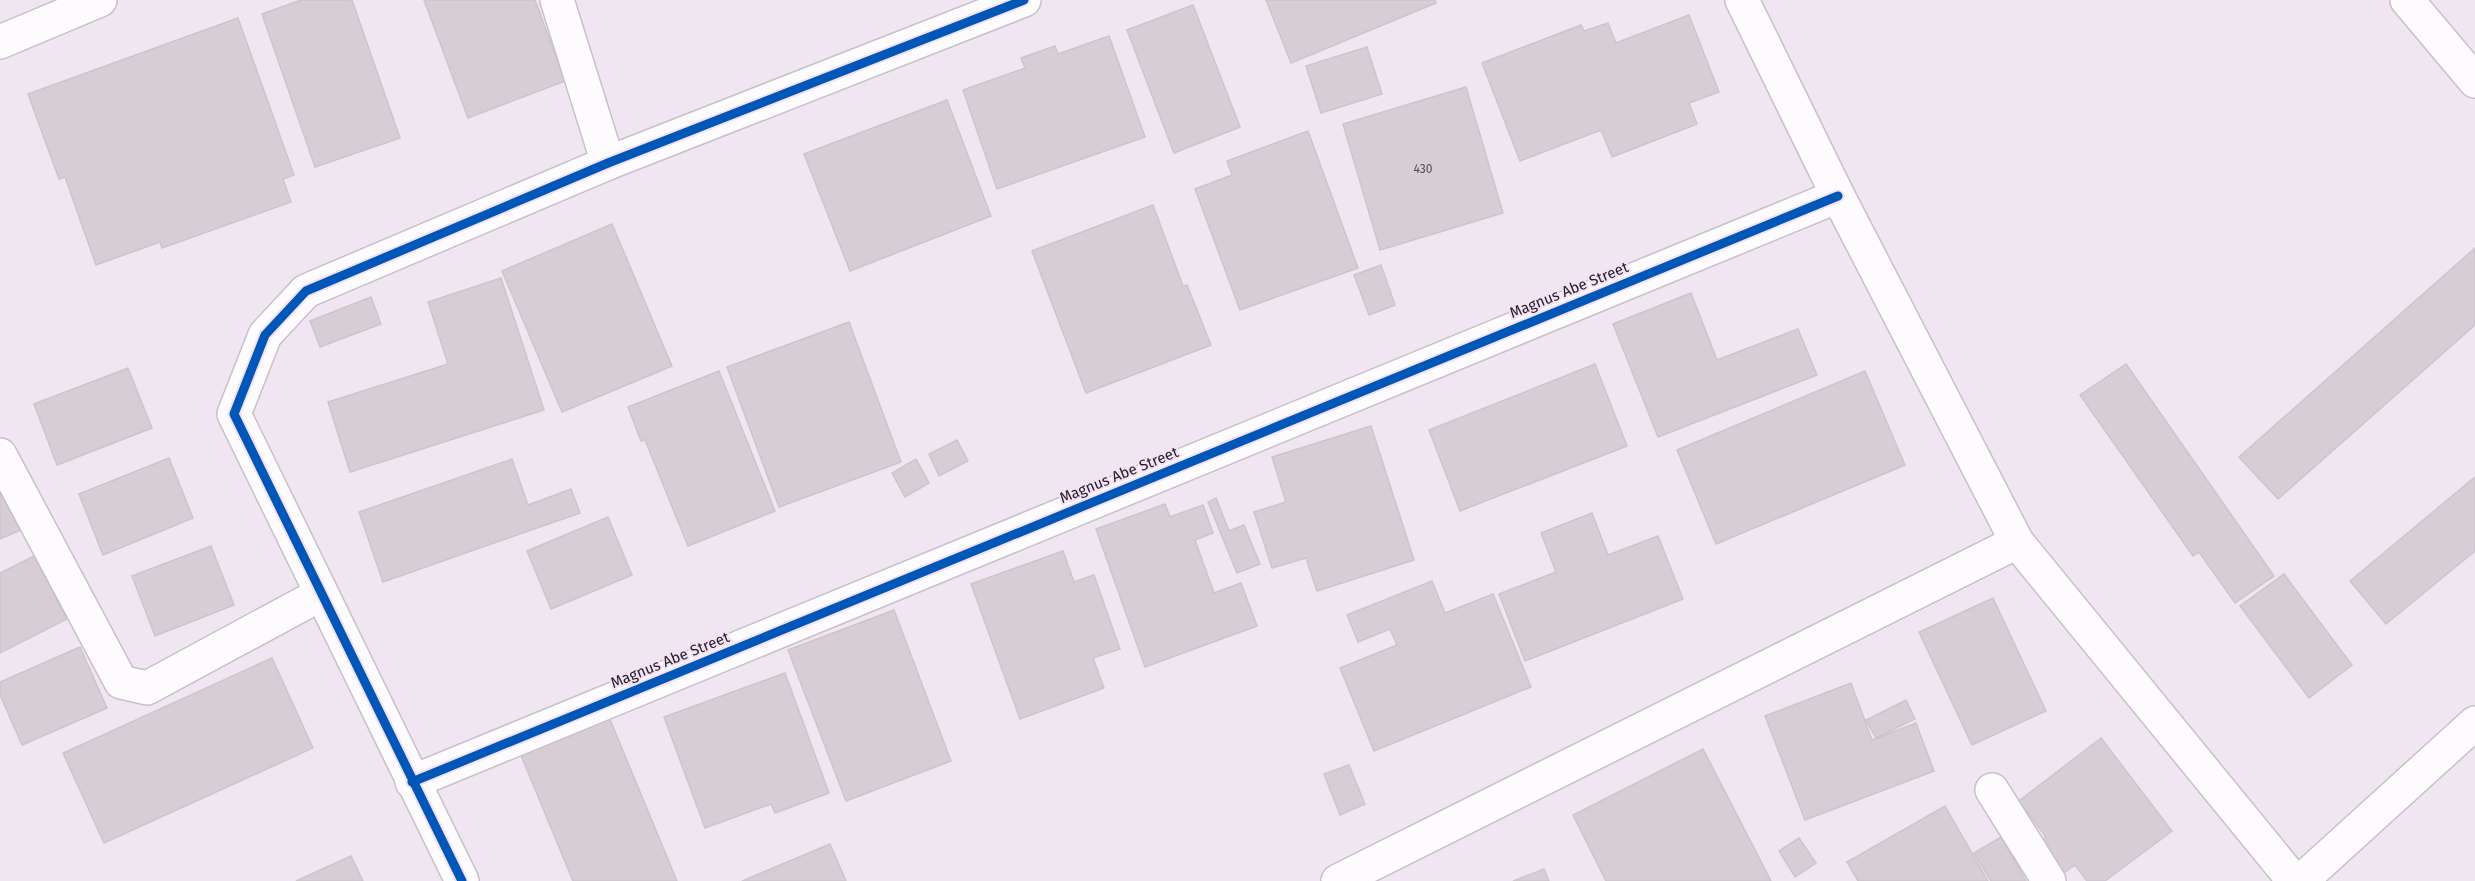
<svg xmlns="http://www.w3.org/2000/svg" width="2475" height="881" viewBox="0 0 2475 881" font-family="'Fira Sans',sans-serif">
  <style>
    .building { fill: #d7cdd5; stroke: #cdc4cc; stroke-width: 1.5 }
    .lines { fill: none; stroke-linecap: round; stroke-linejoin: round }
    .minor-casing { stroke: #c7c0c8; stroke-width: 36 }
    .minor { stroke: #fdfbfd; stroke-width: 33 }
    .cycleway-casing { stroke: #f3e2f5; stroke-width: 13 }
    .cycleway { stroke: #0057b8; stroke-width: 9 }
    .labels { text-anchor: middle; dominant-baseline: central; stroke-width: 4.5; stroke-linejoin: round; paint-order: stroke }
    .number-label { font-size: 12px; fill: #534c53 }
    .street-label { font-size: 15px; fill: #262026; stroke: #f3e2f5 }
  </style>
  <rect width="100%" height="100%" fill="#f0e6f1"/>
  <!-- building -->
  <g class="building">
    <polygon points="301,0 352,0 400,138 315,167 262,14"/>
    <polygon points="424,0 535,0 565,81 468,118"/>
    <polygon points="1266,0 1435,0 1436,3 1291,63"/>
    <polygon points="1193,5 1240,127 1174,153 1127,30"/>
    <polygon points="1689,15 1719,92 1689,103 1697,124 1612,157 1601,130 1520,161 1482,63 1581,25 1584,31 1608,23 1616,43"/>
    <polygon points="238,18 294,175 283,179 291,202 162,248 160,242 96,265 65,177 59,179 28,94"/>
    <polygon points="1109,36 1145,137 997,189 963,90 1025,68 1021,58 1055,46 1058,54"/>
    <polygon points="1367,47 1382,94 1321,113 1306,66"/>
    <polygon points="1466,87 1503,213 1380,250 1343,124"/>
    <polygon points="947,100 991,216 850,271 804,154"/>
    <polygon points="1308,131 1358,268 1240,310 1195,189 1232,175 1227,161"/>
    <polygon points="1153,205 1183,286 1187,285 1211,345 1086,393 1032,251"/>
    <polygon points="612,224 672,366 562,412 502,271"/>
    <polygon points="2475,248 2475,325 2278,499 2239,457"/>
    <polygon points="1381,265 1395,305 1369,315 1354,275"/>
    <polygon points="501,278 544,410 350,472 328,402 448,364 428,302"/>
    <polygon points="1691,293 1717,360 1798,329 1817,375 1658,437 1613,324"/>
    <polygon points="371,297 381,324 320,347 310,321"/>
    <polygon points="849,322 901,462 779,507 727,367"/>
    <polygon points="1595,364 1627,446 1460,511 1429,430"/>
    <polygon points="2126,364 2274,576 2235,603 2199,552 2193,556 2080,395"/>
    <polygon points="128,368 152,428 57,465 34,404"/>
    <polygon points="719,371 775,511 688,546 645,440 641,441 628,407"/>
    <polygon points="1865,371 1905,465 1716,544 1677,450"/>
    <polygon points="1371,426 1414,560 1317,591 1306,558 1272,568 1254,512 1286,502 1272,457"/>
    <polygon points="957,440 968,461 939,476 929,454"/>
    <polygon points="169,458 193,518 103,555 79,494"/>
    <polygon points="512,459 528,505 571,489 580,513 383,582 359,512"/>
    <polygon points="916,459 929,483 905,497 892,473"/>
    <polygon points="2475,477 2475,551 2386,624 2350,581"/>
    <polygon points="0,479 23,529 0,539"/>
    <polygon points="1216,498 1229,531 1244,525 1260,564 1237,573 1208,502"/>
    <polygon points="1165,504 1170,517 1203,505 1213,533 1195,540 1214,593 1241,583 1257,626 1145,667 1096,529"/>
    <polygon points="1592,513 1608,555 1658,536 1683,599 1525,661 1499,594 1556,572 1541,533"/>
    <polygon points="608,517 632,575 551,609 527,551"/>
    <polygon points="211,546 234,605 155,636 132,576"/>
    <polygon points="1063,551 1074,582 1094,575 1120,649 1093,658 1104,688 1020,719 971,584"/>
    <polygon points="34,556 67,619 0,653 0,573"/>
    <polygon points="2284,574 2352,665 2309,698 2240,606"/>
    <polygon points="1432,581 1445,613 1493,594 1531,687 1374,751 1340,668 1397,645 1390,629 1358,642 1347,615"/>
    <polygon points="1993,598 2046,711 1972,745 1919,632"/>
    <polygon points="894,610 951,761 846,801 788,650"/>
    <polygon points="80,647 107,708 22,745 0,695 0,682"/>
    <polygon points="272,658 313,748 104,843 63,753"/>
    <polygon points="785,673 829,793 775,813 771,804 705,828 664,717"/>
    <polygon points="1851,683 1872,740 1916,723 1934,771 1805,820 1765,716"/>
    <polygon points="1906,700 1915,719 1876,738 1866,720"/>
    <polygon points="609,717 677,881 573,881 520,753"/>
    <polygon points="2101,738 2172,831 2105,881 2087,881 2075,865 2055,879 2032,847 2046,837 2019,801"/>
    <polygon points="1703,749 1771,881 1606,881 1573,815"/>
    <polygon points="1349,765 1365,804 1340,815 1324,774"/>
    <polygon points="1945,806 1988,881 1858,881 1847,862"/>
    <polygon points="2001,837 2026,881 1991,881 1974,853"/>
    <polygon points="1799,838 1816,863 1795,877 1779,851"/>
    <polygon points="830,844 846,881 742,881"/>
    <polygon points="351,856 363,881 296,881"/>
    <polygon points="1544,869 1549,881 1513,881"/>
  </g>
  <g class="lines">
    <defs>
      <g id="minor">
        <polyline points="557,0 608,163"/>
        <polyline points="1742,0 1838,196 2017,542 2294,881"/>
        <polyline points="2407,0 2475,81"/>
        <polyline points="0,42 100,0"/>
        <polyline points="0,455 121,682 147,688 321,594"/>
        <polyline points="412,782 1838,196"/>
        <polyline points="1992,790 2049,881"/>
        <polyline points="462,881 234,414 265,335 306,291 608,163 1024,0"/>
        <polyline points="1338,881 2017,542"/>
        <polyline points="2301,881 2475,723"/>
      </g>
    </defs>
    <!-- minor casing -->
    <use href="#minor" class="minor-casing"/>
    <!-- minor -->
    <use href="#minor" class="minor"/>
    <defs>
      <g id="cycleway">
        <polyline points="412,782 1838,196"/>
        <polyline points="462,881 234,414 265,335 306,291 608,163 1024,0"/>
      </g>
    </defs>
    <!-- cycleway casing -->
    <use href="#cycleway" class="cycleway-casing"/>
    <!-- cycleway -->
    <use href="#cycleway" class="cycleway"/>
  </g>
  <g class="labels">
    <!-- number labels -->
    <g class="number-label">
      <text x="1423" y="169">430</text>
    </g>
    <!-- street labels -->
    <g class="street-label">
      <text transform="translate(1569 290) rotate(-22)">Magnus Abe Street</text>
      <text transform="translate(1119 475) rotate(-22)">Magnus Abe Street</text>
      <text transform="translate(670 660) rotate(-22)">Magnus Abe Street</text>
    </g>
  </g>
</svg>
